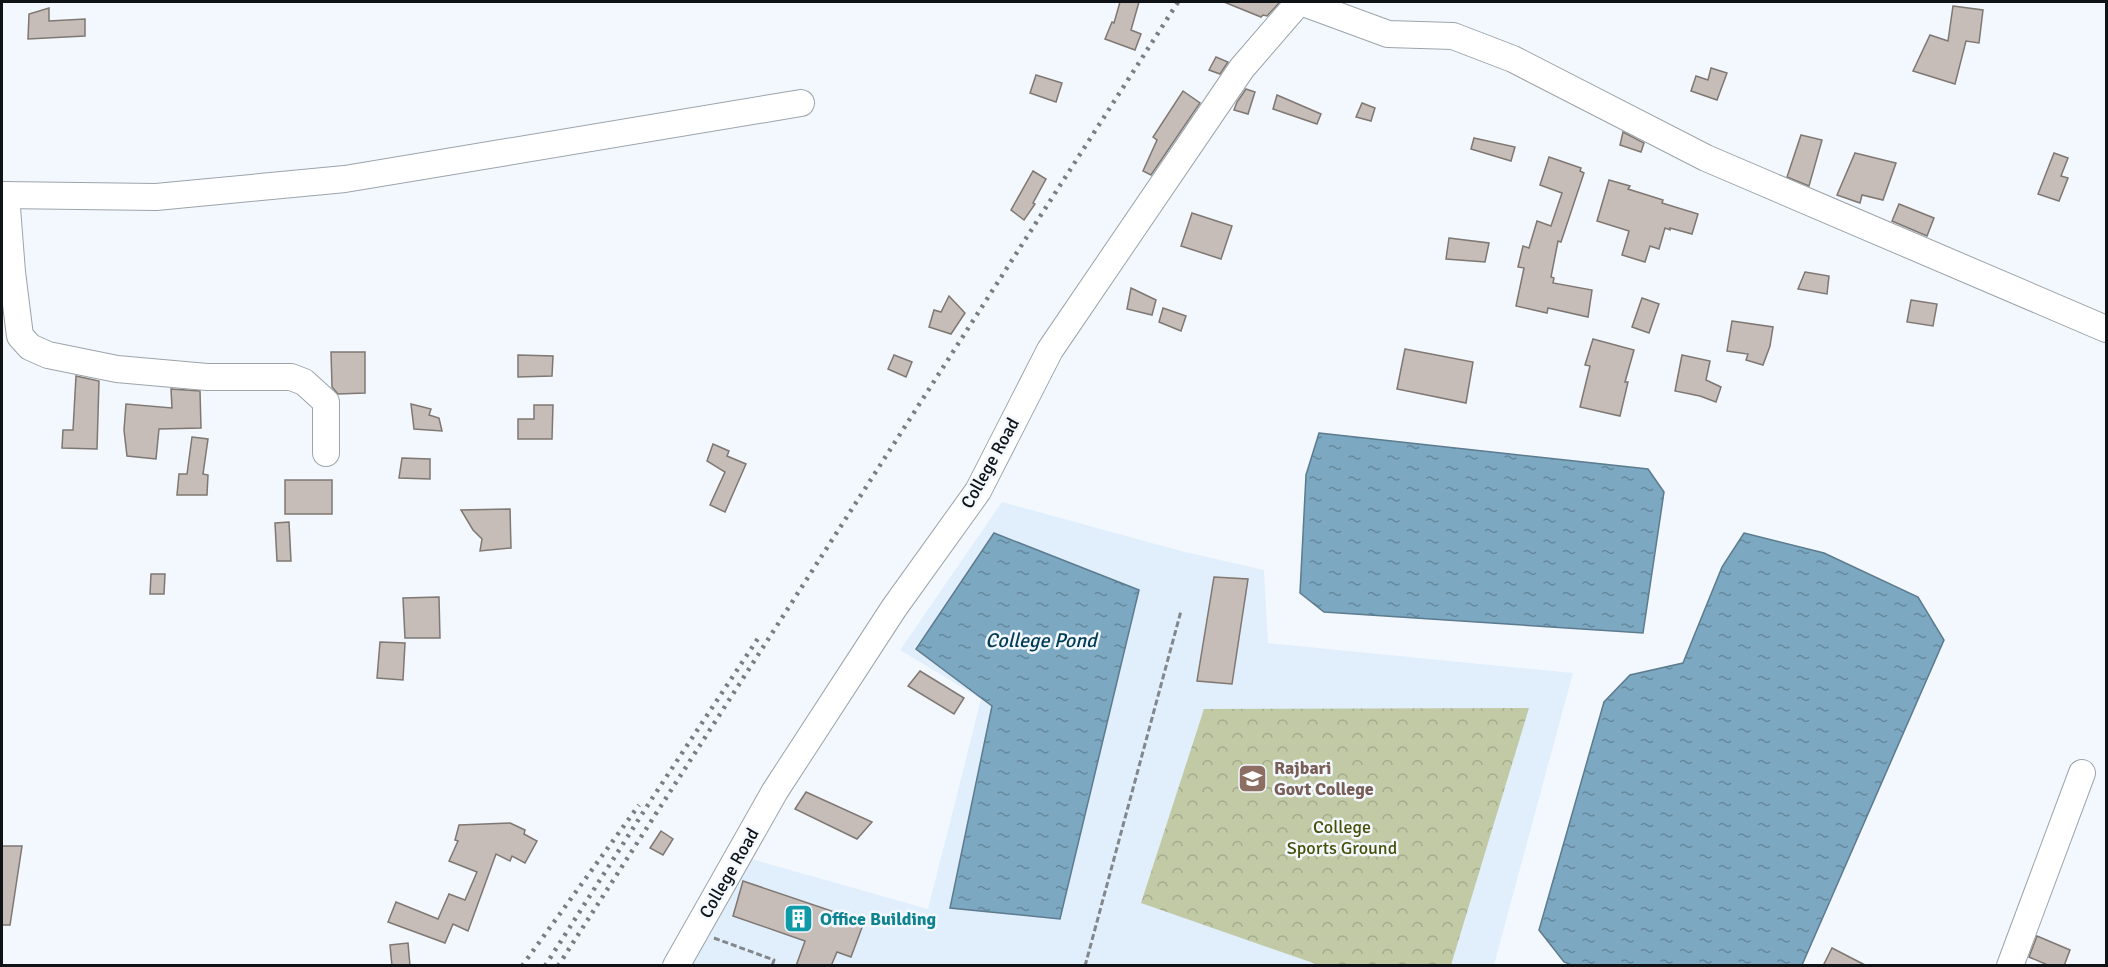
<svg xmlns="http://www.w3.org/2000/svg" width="2108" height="967" viewBox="0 0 2108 967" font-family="Signika,sans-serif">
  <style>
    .built { fill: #e1effc }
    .park { fill: url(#park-crowns) }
    .water { fill: url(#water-ripples); stroke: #5c7b8e; stroke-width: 1.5 }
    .building { fill: #c6bdb8; stroke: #7f7772; stroke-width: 1.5 }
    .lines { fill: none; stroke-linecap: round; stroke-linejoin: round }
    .minor-casing { stroke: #9ca4aa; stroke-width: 28 }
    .path { stroke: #83878b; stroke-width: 3; stroke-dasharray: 6 3; stroke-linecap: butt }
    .minor { stroke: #fff; stroke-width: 26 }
    .rail { stroke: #7a7e82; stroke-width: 4.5; stroke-dasharray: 3 6; stroke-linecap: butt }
    .labels { text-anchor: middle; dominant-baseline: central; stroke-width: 5; stroke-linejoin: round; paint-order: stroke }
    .street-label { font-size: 18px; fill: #101315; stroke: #f2f8fe }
    .education-label { font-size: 18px; font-weight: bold; fill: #785e54; stroke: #f2f8fe; text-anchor: start }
    .park-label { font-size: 18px; fill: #465007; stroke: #f2f8fe }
    .culture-label { font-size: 18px; font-weight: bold; fill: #0d838f; stroke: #f2f8fe; text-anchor: start }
    .water-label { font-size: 20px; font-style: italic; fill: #003a55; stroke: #f2f8fe }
  </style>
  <defs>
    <pattern id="park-crowns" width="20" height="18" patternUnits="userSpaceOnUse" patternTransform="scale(1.5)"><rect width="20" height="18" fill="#c1c9a5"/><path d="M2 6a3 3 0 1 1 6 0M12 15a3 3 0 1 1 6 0" fill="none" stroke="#a5ac8d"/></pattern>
    <pattern id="water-ripples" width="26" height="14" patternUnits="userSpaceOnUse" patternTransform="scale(1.5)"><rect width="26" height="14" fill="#7da8c2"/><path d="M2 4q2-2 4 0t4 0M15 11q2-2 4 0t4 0" fill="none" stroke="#65889c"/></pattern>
  </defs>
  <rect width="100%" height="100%" fill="#f2f8fe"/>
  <!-- built -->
  <polygon class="built" points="1002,502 1181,551 1264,570 1268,643 1573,673 1494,965 691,966 748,858 928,909 981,699 900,650"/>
  <!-- park -->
  <polygon class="park" points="1529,708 1451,965 1319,965 1141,903 1204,709"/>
  <!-- water -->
  <g class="water">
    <polygon points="1319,433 1648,469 1664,492 1643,633 1324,612 1300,593 1306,475"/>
    <polygon points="994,533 1139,590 1060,919 950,908 992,706 916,649"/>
    <polygon points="1744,533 1824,553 1918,597 1944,640 1802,965 1574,966 1564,962 1539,930 1604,702 1630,675 1683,663 1722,567"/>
  </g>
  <!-- building -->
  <g class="building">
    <polygon points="1120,2 1139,2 1131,30 1141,34 1135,50 1105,39 1112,22 1114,23"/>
    <polygon points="1224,2 1280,2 1267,16 1263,15 1261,17"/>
    <polygon points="1953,6 1983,10 1979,43 1966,41 1955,84 1913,71 1930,35 1948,41"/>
    <polygon points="49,8 49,21 85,19 85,36 28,39 29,14"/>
    <polygon points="1216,57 1228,62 1220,74 1209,70"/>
    <polygon points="1711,68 1727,73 1717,100 1691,91 1696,76 1708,80"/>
    <polygon points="1036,75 1062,83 1056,102 1030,93"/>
    <polygon points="1246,89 1255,92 1248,114 1234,110 1237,102"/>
    <polygon points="1183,91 1200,103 1151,175 1143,171 1157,140 1153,137"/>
    <polygon points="1277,95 1321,114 1317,124 1273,109"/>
    <polygon points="1362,103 1375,108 1371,121 1356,117"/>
    <polygon points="1623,132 1644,143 1641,152 1620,145"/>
    <polygon points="1801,135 1822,140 1809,186 1787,177"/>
    <polygon points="1474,138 1515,147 1511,161 1471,149"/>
    <polygon points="1855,153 1896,163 1883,200 1862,195 1860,203 1837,195"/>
    <polygon points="2054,153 2068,158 2061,176 2068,178 2059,201 2038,194"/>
    <polygon points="1549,157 1581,168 1580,171 1584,173 1561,242 1558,241 1551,277 1554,278 1553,283 1592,290 1588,317 1548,308 1547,313 1516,306 1524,268 1518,267 1523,246 1529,248 1537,221 1551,226 1562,193 1540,185"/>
    <polygon points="1033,171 1046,179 1033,203 1035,204 1024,220 1011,210"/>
    <polygon points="1609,180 1630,186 1628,189 1663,200 1662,203 1698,214 1692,234 1670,228 1670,230 1665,228 1659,249 1650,246 1645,262 1622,255 1629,231 1597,221"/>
    <polygon points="1899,204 1934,218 1927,236 1892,221"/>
    <polygon points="1192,213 1232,226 1221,259 1181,246"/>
    <polygon points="1449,238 1489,243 1485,262 1446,259"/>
    <polygon points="1805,272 1829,276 1827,294 1798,289"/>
    <polygon points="1131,288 1156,300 1152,315 1127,309"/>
    <polygon points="949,296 965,313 951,334 929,327 934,310 941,312"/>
    <polygon points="1642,298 1659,304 1649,333 1632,327"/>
    <polygon points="1911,300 1937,304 1933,326 1907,322"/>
    <polygon points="1163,308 1186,316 1181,331 1159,322"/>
    <polygon points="1732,321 1773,327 1770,346 1763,365 1746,360 1748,354 1727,351"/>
    <polygon points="1593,339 1634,350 1625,382 1628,382 1620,416 1580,407 1590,366 1585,365"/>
    <polygon points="1405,349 1473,362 1466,403 1397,389"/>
    <polygon points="331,352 365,352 365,393 338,394 332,387"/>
    <polygon points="518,355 553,356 552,376 518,377"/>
    <polygon points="894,355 912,362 906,377 888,369"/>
    <polygon points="1682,355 1710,361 1706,380 1721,387 1716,402 1700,396 1675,391"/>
    <polygon points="76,376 99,381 97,449 62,448 63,430 73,430"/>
    <polygon points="171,389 200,391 201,428 159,429 156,459 127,456 124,430 126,404 172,408"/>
    <polygon points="411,404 431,409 429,415 439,418 442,431 414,429"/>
    <polygon points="534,405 553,405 552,439 518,439 518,419 534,419"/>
    <polygon points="192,437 208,439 203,474 208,475 207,495 177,495 179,474 187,474"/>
    <polygon points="713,444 729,451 727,456 746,464 725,512 710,505 725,472 707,461"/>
    <polygon points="402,458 430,459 430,479 399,478"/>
    <rect x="285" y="480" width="47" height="34"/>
    <polygon points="510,509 511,548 480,551 482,539 473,530 461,510"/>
    <polygon points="289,522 291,561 277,561 275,523"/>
    <polygon points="151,574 165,574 164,594 150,594"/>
    <polygon points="1214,577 1248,579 1232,684 1197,681"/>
    <polygon points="439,597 440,638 405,638 403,598"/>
    <polygon points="380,642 405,643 403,680 377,678"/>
    <polygon points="920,671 964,698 954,714 908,686"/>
    <polygon points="806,792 872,822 857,839 795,809"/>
    <polygon points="510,823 525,830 524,834 537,841 525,863 512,856 510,861 496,854 468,931 453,924 445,943 388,922 396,902 438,919 449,894 465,900 477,872 449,861 458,841 455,840 459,825"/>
    <polygon points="661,831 673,839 663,855 650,848"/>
    <polygon points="2,846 22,846 10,925 2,925"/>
    <polygon points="743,881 864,922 851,957 837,952 831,966 796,966 805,941 733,916"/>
    <polygon points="2037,936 2070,950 2064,966 2050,966 2029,957"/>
    <polygon points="408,943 410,966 392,966 390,945"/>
    <polygon points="1832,948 1867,966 1823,966"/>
  </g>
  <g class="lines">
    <defs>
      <g id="minor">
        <polyline points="1301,2 1388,34 1453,36 1513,59 1706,158 2106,329"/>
        <polyline points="2,195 156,197 345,179 801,103"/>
        <polyline points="6,195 12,272 20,336 30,347 48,355 117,369 207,377 291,377 304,382 326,402 326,453"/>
        <polyline points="676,966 775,791 894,608 978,491 1050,350 1242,68 1299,2"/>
        <polyline points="2010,966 2082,773"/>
      </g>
    </defs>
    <!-- minor casing -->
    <use href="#minor" class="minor-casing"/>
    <!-- path -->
    <g class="path">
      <polyline points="714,938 774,960 772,966"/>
      <polyline points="1085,966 1181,611"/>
    </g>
    <!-- minor -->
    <use href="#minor" class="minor"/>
    <!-- rail -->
    <g class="rail">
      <polyline points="522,966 639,805"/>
      <polyline points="545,966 653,797 759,637"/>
      <polyline points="558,966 1178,2"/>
    </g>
  </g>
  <!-- icons -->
  <defs>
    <symbol id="university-square" viewBox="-11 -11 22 22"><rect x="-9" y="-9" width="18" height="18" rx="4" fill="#8d6e63" stroke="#f2f8fe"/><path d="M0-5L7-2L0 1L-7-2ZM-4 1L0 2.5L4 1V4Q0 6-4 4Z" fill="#fff"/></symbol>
    <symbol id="building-square" viewBox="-11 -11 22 22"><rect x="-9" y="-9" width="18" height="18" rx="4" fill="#0f9aa8" stroke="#f2f8fe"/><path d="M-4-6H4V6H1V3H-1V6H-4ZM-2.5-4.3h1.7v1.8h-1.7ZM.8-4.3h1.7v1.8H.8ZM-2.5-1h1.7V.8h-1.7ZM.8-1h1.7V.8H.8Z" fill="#fff"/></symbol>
  </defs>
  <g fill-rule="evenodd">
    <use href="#university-square" x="1236" y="762" width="33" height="33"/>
    <use href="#building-square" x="782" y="902" width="33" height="33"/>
  </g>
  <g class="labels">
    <!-- street labels -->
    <g class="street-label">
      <text transform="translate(990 463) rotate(-61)">College Road</text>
      <text transform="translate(729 873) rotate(-60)">College Road</text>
    </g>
    <!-- education labels -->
    <g class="education-label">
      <text x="1274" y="768">Rajbari<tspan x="1274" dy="21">Govt College</tspan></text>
    </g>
    <!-- park labels -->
    <g class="park-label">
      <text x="1342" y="827">College<tspan x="1342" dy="21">Sports Ground</tspan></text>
    </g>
    <!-- culture labels -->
    <g class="culture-label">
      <text x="820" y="919">Office Building</text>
    </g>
    <!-- water labels -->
    <g class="water-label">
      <text x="1041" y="640">College Pond</text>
    </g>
  </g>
  <!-- border -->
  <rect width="2108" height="967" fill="none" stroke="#101315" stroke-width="6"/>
</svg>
